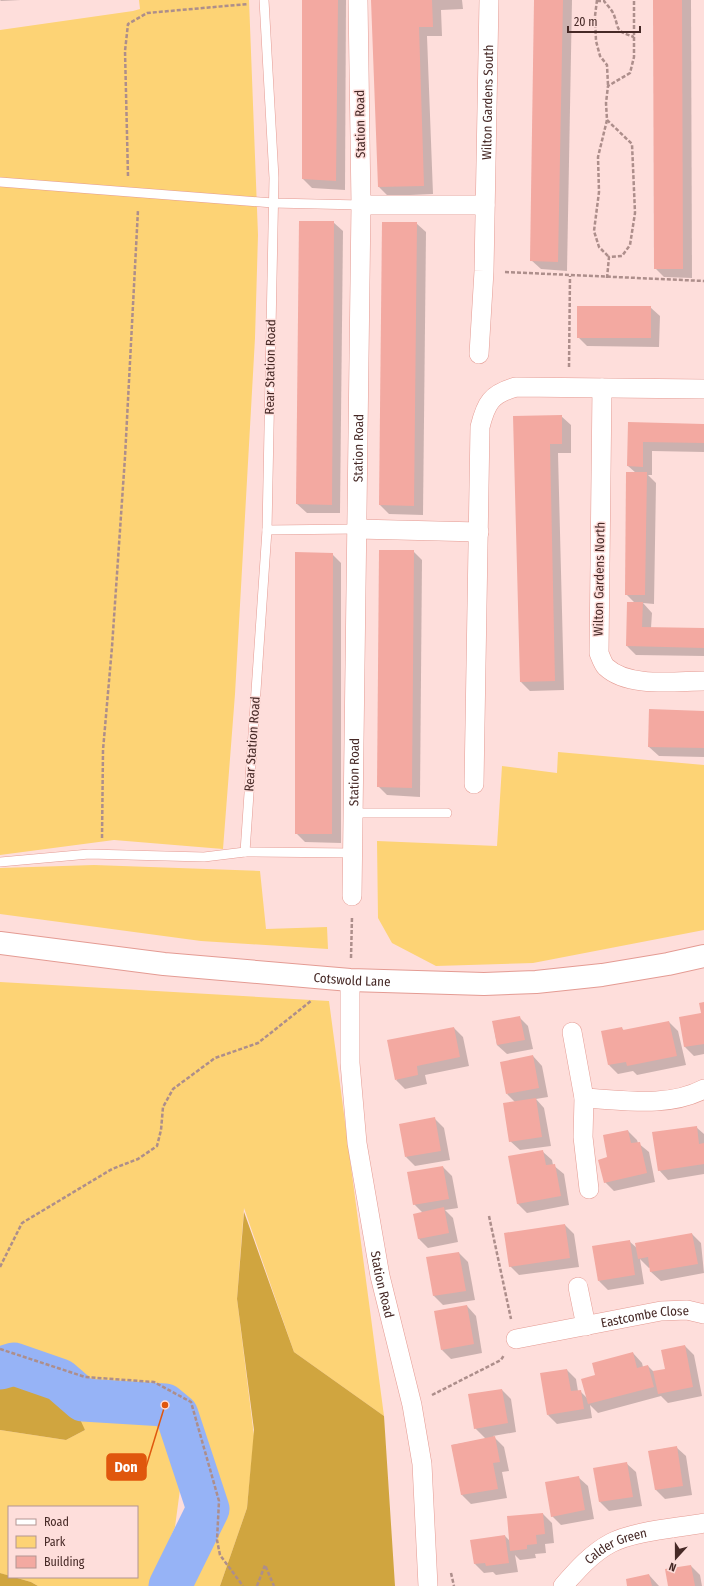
<svg xmlns="http://www.w3.org/2000/svg" width="704" height="1586" viewBox="0 0 704 1586" font-family="'Fira Sans Condensed',sans-serif">
  <style>
    .green { fill: #fdd375 }
    .forest { fill: #d0a53f }
    .shadow { fill: #0003 }
    .lines { fill: none; stroke-linecap: round; stroke-linejoin: round }
    .river { stroke: #96b3f6; stroke-width: 43 }
    .building { fill: #f3a9a1 }
    .lane-casing { stroke: #e49b93; stroke-width: 10 }
    .street-casing { stroke: #e49b93; stroke-width: 20 }
    .secondary-casing { stroke: #e49b93; stroke-width: 24 }
    .path { stroke: #ad8e8b; stroke-width: 2.5; stroke-dasharray: 4 2; stroke-linecap: butt }
    .lane { stroke: #fff; stroke-width: 9 }
    .street { stroke: #fff; stroke-width: 19 }
    .secondary { stroke: #fff; stroke-width: 22 }
    .labels { text-anchor: middle; dominant-baseline: central; stroke-width: 3; stroke-linejoin: round; paint-order: stroke }
    .street-label { font-size: 13px; fill: #462926; stroke: #fededb }
    .leader { fill: none; stroke: #e0570d; stroke-width: 1.5 }
    .callout-dot { fill: #e0570d; stroke: #fededb; stroke-width: 1.5 }
    .callout { fill: #e0570d; stroke: #e0570d; stroke-width: 1.5 }
    .callout-label { font-size: 14px; text-anchor: middle; font-weight: bold; fill: #fff }
  </style>
  <rect width="100%" height="100%" fill="#fededb"/>
  <!-- green -->
  <g class="green">
    <polygon points="139,0 249,0 258,235 255,338 235,694 223,849 114,840 0,855 0,30 133,11 140,9"/>
    <polygon points="558,752 704,765 704,930 533,963 436,966 392,943 378,918 377,841 497,846 502,766 557,773"/>
    <polygon points="94,865 260,871 266,929 327,927 328,949 201,941 0,914 0,868"/>
    <polygon points="0,982 329,1001 384,1416 294,1352 244,1208 237,1299 254,1436 247,1508 220,1586 181,1586 214,1503 208,1476 190,1423 175,1399 146,1390 86,1384 34,1363 0,1355"/>
    <polygon points="73,1412 139,1412 167,1430 181,1482 175,1527 149,1586 38,1586 31,1582 14,1577 137,1577 137,1507 9,1507 9,1576 0,1573 0,1430 66,1440 85,1430"/>
  </g>
  <!-- forest -->
  <g class="forest">
    <polygon points="244,1212 294,1352 384,1416 395,1586 220,1586 247,1508 254,1430 237,1299"/>
    <polygon points="5,1382 42,1392 78,1415 85,1430 66,1440 0,1430 0,1383"/>
    <polygon points="0,1573 31,1582 38,1586 0,1586"/>
  </g>
  <!-- shadow -->
  <g class="shadow">
    <polygon points="0,0 21,0 1,1"/>
    <polygon points="303,0 346,0 345,190 312,188 303,179"/>
    <polygon points="372,0 462,0 463,9 441,10 442,36 427,36 433,194 388,196 379,187"/>
    <polygon points="535,0 572,0 567,271 541,269 531,260"/>
    <polygon points="654,0 691,0 692,278 664,277 655,268"/>
    <polygon points="333,222 343,231 340,513 307,513 297,504"/>
    <polygon points="416,223 426,232 423,515 389,514 380,505"/>
    <polygon points="650,307 660,316 659,347 587,346 578,337"/>
    <polygon points="561,416 571,425 571,453 558,453 564,690 530,691 521,682 515,417"/>
    <polygon points="629,423 704,425 704,452 652,451 652,475 648,475 656,483 654,604 643,603 652,613 651,628 704,629 704,656 636,655 627,646 635,603 626,594 636,473 628,466"/>
    <polygon points="413,551 422,560 420,797 387,795 378,786"/>
    <polygon points="332,554 341,563 341,843 305,842 296,833"/>
    <polygon points="704,712 704,757 659,756 649,747"/>
    <polygon points="704,1003 704,1054 694,1056 685,1047 680,1018 702,1014"/>
    <polygon points="519,1017 528,1026 533,1049 507,1054 497,1045 493,1022"/>
    <polygon points="669,1022 678,1031 686,1065 637,1075 633,1071 618,1074 609,1065 602,1032 621,1028 625,1031"/>
    <polygon points="454,1028 463,1037 469,1066 425,1075 427,1084 405,1089 396,1080"/>
    <polygon points="533,1056 542,1066 548,1097 536,1099 544,1108 551,1146 520,1150 510,1141 515,1102 507,1094"/>
    <polygon points="435,1119 444,1128 450,1160 415,1166 406,1157"/>
    <polygon points="696,1127 704,1134 704,1174 668,1180 659,1170"/>
    <polygon points="628,1131 637,1140 638,1143 649,1152 655,1182 614,1191 605,1182 609,1158"/>
    <polygon points="542,1151 552,1160 553,1165 564,1174 569,1205 527,1213 517,1203"/>
    <polygon points="443,1167 452,1176 458,1208 445,1210 453,1218 458,1242 428,1248 419,1239 414,1215 423,1213 414,1204"/>
    <polygon points="565,1225 574,1234 579,1267 519,1275 510,1266"/>
    <polygon points="692,1234 701,1243 704,1273 661,1281 651,1272 651,1267 649,1268 640,1259 644,1284 608,1290 599,1281 629,1241 638,1249"/>
    <polygon points="459,1253 468,1262 475,1300 443,1305 434,1296 427,1258"/>
    <polygon points="467,1306 476,1316 482,1353 451,1359 442,1350"/>
    <polygon points="685,1346 694,1355 702,1396 668,1403 661,1396 598,1413 590,1405 592,1418 557,1424 548,1415 567,1370 576,1379 578,1391 580,1391 587,1398 596,1376 633,1353 642,1363 643,1367 648,1366 654,1372 666,1370"/>
    <polygon points="502,1390 511,1399 516,1432 493,1436 504,1447 509,1471 502,1472 507,1498 471,1504 462,1495 452,1445 486,1439 475,1428"/>
    <polygon points="676,1447 686,1456 692,1495 665,1499 656,1490 649,1451"/>
    <polygon points="626,1463 636,1472 642,1506 609,1511 600,1502 594,1469"/>
    <polygon points="578,1477 588,1486 594,1519 561,1525 552,1516"/>
    <polygon points="543,1514 552,1523 554,1543 545,1544 546,1553 535,1554 536,1558 520,1560 515,1555 518,1572 496,1575 493,1572 484,1573 475,1564 471,1541 505,1536 510,1541"/>
    <polygon points="691,1566 700,1575 702,1586 669,1586"/>
    <polygon points="649,1575 659,1586 628,1586"/>
  </g>
  <g class="lines">
    <!-- river -->
    <polyline class="river" points="0,1368 14,1364 60,1380 83,1400 165,1405 177,1415 208,1509 170,1586"/>
  </g>
  <!-- building -->
  <g class="building">
    <polygon points="302,0 338,0 336,181 302,179"/>
    <polygon points="371,0 432,0 433,27 419,27 424,186 378,187"/>
    <polygon points="534,0 563,0 558,262 530,261"/>
    <polygon points="653,0 682,0 683,269 654,269"/>
    <polygon points="299,221 334,221 332,505 296,504"/>
    <polygon points="382,222 417,222 414,506 379,505"/>
    <rect x="577" y="306" width="74" height="32"/>
    <polygon points="562,415 562,444 550,444 555,681 520,682 513,416"/>
    <polygon points="628,422 704,424 704,443 643,442 643,467 627,466"/>
    <polygon points="626,472 647,472 645,595 625,595"/>
    <polygon points="379,550 414,550 412,788 377,787"/>
    <polygon points="295,552 333,553 332,834 295,834"/>
    <polygon points="627,602 643,602 642,627 704,628 704,648 626,646"/>
    <polygon points="649,709 704,711 704,748 648,747"/>
    <polygon points="704,1002 704,1044 684,1047 679,1017 701,1013 699,1003"/>
    <polygon points="520,1016 525,1040 497,1045 492,1021"/>
    <polygon points="669,1021 677,1056 627,1066 626,1062 608,1065 601,1031 622,1027 623,1030"/>
    <polygon points="454,1027 460,1057 417,1066 418,1075 395,1080 387,1040"/>
    <polygon points="533,1055 539,1088 506,1094 500,1062"/>
    <polygon points="536,1098 542,1137 509,1142 503,1103"/>
    <polygon points="435,1117 441,1151 405,1157 399,1124"/>
    <polygon points="697,1126 699,1144 704,1143 704,1164 658,1171 652,1132"/>
    <polygon points="628,1130 631,1143 640,1142 647,1173 604,1183 598,1160 607,1157 603,1135"/>
    <polygon points="543,1150 546,1165 555,1164 561,1196 517,1204 508,1156"/>
    <polygon points="443,1166 449,1199 413,1205 407,1172"/>
    <polygon points="444,1207 449,1233 418,1239 413,1214"/>
    <polygon points="565,1224 570,1258 509,1267 504,1233"/>
    <polygon points="692,1233 698,1264 650,1272 648,1257 638,1259 635,1243"/>
    <polygon points="630,1240 635,1275 598,1281 592,1246"/>
    <polygon points="459,1252 466,1291 433,1296 426,1257"/>
    <polygon points="467,1305 474,1344 441,1350 434,1311"/>
    <polygon points="685,1345 693,1387 658,1394 653,1371 665,1369 661,1350"/>
    <polygon points="633,1352 637,1368 648,1365 654,1387 588,1404 581,1379 595,1375 592,1363"/>
    <polygon points="567,1369 571,1391 581,1390 584,1409 547,1415 540,1373"/>
    <polygon points="502,1389 508,1423 474,1429 468,1394"/>
    <polygon points="495,1436 500,1462 493,1463 498,1489 461,1495 451,1445"/>
    <polygon points="677,1446 683,1486 655,1490 648,1451"/>
    <polygon points="627,1462 633,1497 599,1502 593,1468"/>
    <polygon points="579,1476 585,1510 551,1517 545,1482"/>
    <polygon points="543,1513 545,1534 536,1535 537,1544 527,1545 527,1549 510,1551 507,1516"/>
    <polygon points="505,1535 509,1563 486,1566 485,1563 474,1564 470,1540"/>
    <polygon points="691,1565 695,1586 668,1586 665,1569"/>
    <polygon points="649,1574 652,1586 627,1586 626,1579"/>
  </g>
  <g class="lines">
    <defs>
      <g id="lane">
        <polyline points="264,0 274,178 267,530 245,852 352,853"/>
        <polyline points="0,182 273,203 361,205"/>
        <polyline points="267,530 357,529"/>
        <polyline points="353,813 447,813"/>
        <polyline points="0,862 89,854 204,857 245,852"/>
      </g>
      <g id="street">
        <polyline points="361,205 485,205"/>
        <path id="s1" d="M479 354 484 271 489 0"/>
        <path d="M602 388 599 653C601 658 603 664 606 667 628 688 676 681 704 681"/>
        <polyline points="357,529 479,532"/>
        <path d="M474 784 480 427C486 403 491 394 516 387L704 389"/>
        <path id="s2" d="M352 896 361 205 358 0"/>
        <path id="s3" d="M350 980V1063L357 1143 380 1276 412 1405 422 1464 428 1586"/>
        <polyline points="572,1032 584,1098 583,1137 589,1189"/>
        <path d="M584 1098C624 1100 668 1108 704 1089"/>
        <polyline points="578,1287 586,1326"/>
        <path id="s4" d="M516 1339 661 1311 687 1310 704 1314"/>
        <path id="s5" d="M563 1586C577 1570 592 1553 611 1543 634 1531 677 1528 704 1523"/>
      </g>
      <g id="secondary">
        <path id="s6" d="M0 943 164 964 350 980 484 984 536 982 602 975 668 964 704 956"/>
      </g>
    </defs>
    <!-- lane casing -->
    <use href="#lane" class="lane-casing"/>
    <!-- street casing -->
    <use href="#street" class="street-casing"/>
    <!-- secondary casing -->
    <use href="#secondary" class="secondary-casing"/>
    <!-- path -->
    <g class="path">
      <polyline points="597,0 595,16 596,41 600,56 607,65 608,85"/>
      <path d="M597 1H604C607 5 612 10 614 15 620 32 615 30 634 37"/>
      <polyline points="607,120 598,157 599,192 594,231 599,247 609,257"/>
      <polyline points="128,176 125,51 128,24 147,13 248,4"/>
      <polyline points="505,272 704,281"/>
      <polyline points="607,278 609,257 622,256 630,245 635,213 632,144 607,120 606,103 608,86 630,73 634,57 634,0"/>
      <polyline points="569,367 570,276"/>
      <polyline points="102,838 103,750 112,647 125,457 138,210"/>
      <polyline points="351,958 352,917"/>
      <polyline points="489,1216 511,1319"/>
      <polyline points="0,1267 22,1223 112,1169 138,1159 157,1146 161,1130 163,1107 173,1089 215,1058 258,1043 311,1001"/>
      <polyline points="0,1349 85,1377 154,1382 191,1402 219,1501 217,1540 220,1555 243,1586"/>
      <polyline points="432,1395 501,1360 504,1355"/>
      <polyline points="451,1573 454,1586"/>
      <polyline points="257,1586 265,1565 274,1586"/>
    </g>
    <!-- lane -->
    <use href="#lane" class="lane"/>
    <!-- street -->
    <use href="#street" class="street"/>
    <!-- secondary -->
    <use href="#secondary" class="secondary"/>
  </g>
  <g class="labels">
    <!-- street labels -->
    <g class="street-label">
      <text stroke="none"><textPath href="#s1" startOffset="252">Wilton Gardens South</textPath></text>
      <text transform="translate(360 124) rotate(-91)">Station Road</text>
      <text transform="translate(270 367) rotate(-89)">Rear Station Road</text>
      <text stroke="none"><textPath href="#s2" startOffset="448">Station Road</textPath></text>
      <text transform="translate(599 579) rotate(-89)">Wilton Gardens North</text>
      <text transform="translate(252 744) rotate(-86)">Rear Station Road</text>
      <text stroke="none"><textPath href="#s2" startOffset="124">Station Road</textPath></text>
      <text stroke="none"><textPath href="#s6" startOffset="354">Cotswold Lane</textPath></text>
      <text stroke="none"><textPath href="#s3" startOffset="307">Station Road</textPath></text>
      <text stroke="none"><textPath href="#s4" startOffset="131">Eastcombe Close</textPath></text>
      <text stroke="none"><textPath href="#s5" startOffset="68">Calder Green</textPath></text>
    </g>
  </g>
  <!-- callouts -->
  <path class="leader" d="M165 1405L146 1467"/>
  <circle class="callout-dot" cx="165" cy="1405" r="4"/>
  <rect class="callout" x="107" y="1454" width="39" height="26" rx="4"/>
  <g class="callout-label">
    <text x="126" y="1472">Don</text>
  </g>
  <!-- legend -->
  <rect x="8" y="1506" width="130" height="72" fill="#fededb" stroke="#b49693"/>
  <rect x="16" y="1519" width="20" height="6" fill="#ffffff" stroke="#b49693"/>
  <text x="44" y="1526" font-size="12" fill="#462926">Road</text>
  <rect x="16" y="1536" width="20" height="12" fill="#fdd375" stroke="#b49693"/>
  <text x="44" y="1546" font-size="12" fill="#462926">Park</text>
  <rect x="16" y="1556" width="20" height="12" fill="#f3a9a1" stroke="#b49693"/>
  <text x="44" y="1566" font-size="12" fill="#462926">Building</text>
  <!-- north arrow -->
  <g transform="translate(676 1558) rotate(201)" stroke="#fededb" stroke-width="3" paint-order="stroke">
  <path d="M0-3L7 15L0 10L-7 15Z" fill="#462926"/>
  <text y="-6" font-size="11" font-weight="bold" text-anchor="middle" fill="#462926">N</text>
  </g>
  <!-- scale -->
  <path d="M568 26v6h72v-6" fill="none" stroke="#462926" stroke-width="2"/>
  <text x="574" y="26" font-size="12" fill="#462926" stroke="#fededb" stroke-width="3" paint-order="stroke">20 m</text>
</svg>
